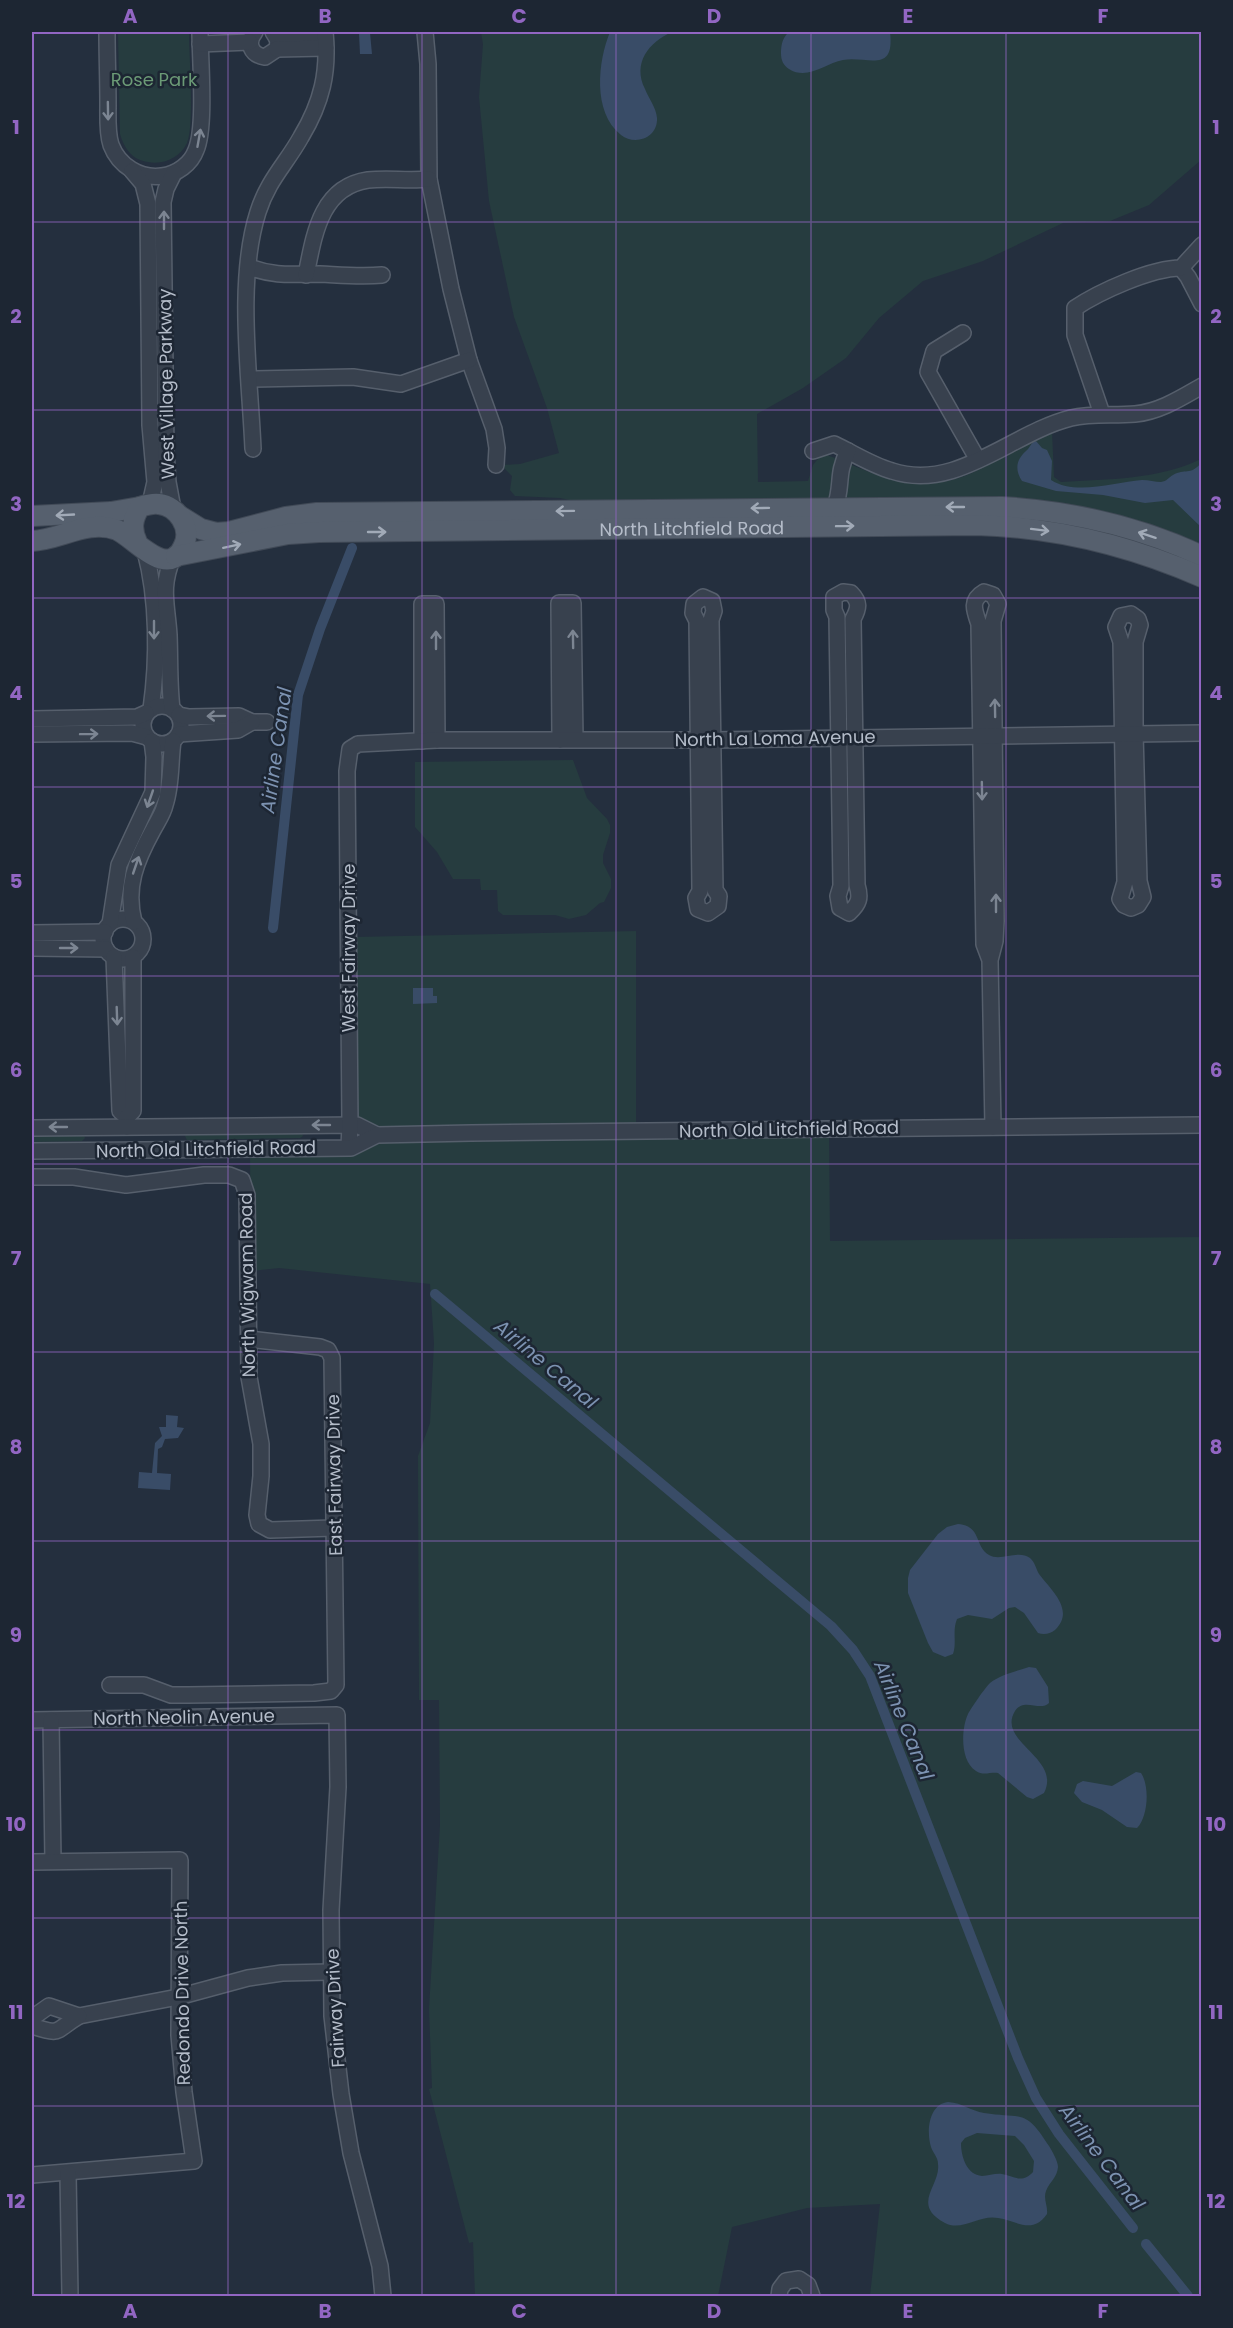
<svg xmlns="http://www.w3.org/2000/svg" width="1233" height="2328" viewBox="0 0 1233 2328" font-family="Poppins,sans-serif">
  <style>
    .green { fill: #263c3f }
    .water { fill: #394c67; fill-rule: evenodd }
    .lines { fill: none; stroke-linecap: round; stroke-linejoin: round }
    .canal { stroke: #394c67; stroke-width: 10 }
    .minor-casing { stroke: #565f6c; stroke-width: 18 }
    .major-casing { stroke: #414a57; stroke-width: 22 }
    .minor { stroke: #38414e; stroke-width: 15 }
    .major { stroke: #56606e; stroke-width: 20 }
    .oneway { stroke: #7c8592 }
    .oneway2 { stroke: #a1aab7 }
    .grid { fill: none; stroke: #9266c3; stroke-width: 1.5; stroke-opacity: 0.55 }
    .labels { text-anchor: middle; dominant-baseline: central; stroke-width: 5; stroke-linejoin: round; paint-order: stroke }
    .park-label { font-size: 18px; fill: #6b9a76; stroke: #1d2633 }
    .street-label { font-size: 18px; fill: #b4bcc9; stroke: #1d2633 }
    .water-label { font-size: 20px; font-style: italic; fill: #7c92b1; stroke: #1d2633 }
    .neatline { fill: none; stroke: #9266c3; stroke-width: 2 }
    .grid-label { font-size: 20px; text-anchor: middle; font-weight: bold; fill: #9266c3 }
  </style>
  <rect width="100%" height="100%" fill="#242f3e"/>
  <!-- green -->
  <g class="green">
    <path d="M118 32H189C189 55 195 126 187 143 180 158 163 165 148 162 132 160 124 148 120 134Z"/>
    <path d="M481 32H1201V160L1149 205 1110 221 1063 223 983 261 923 281 879 318 846 358 803 388 757 414 758 482 808 481 813 465 821 455H827C846 462 865 471 883 477 913 487 951 485 978 470 1003 457 1026 442 1052 431L1054 477 1061 482C1109 479 1157 480 1201 459V551L1076 510 600 506 560 498 515 496 510 490 512 476 504 468 503 465 520 464 559 453 547 408 514 317 489 201 479 97 483 44Z"/>
    <polygon points="573,760 587,798 607,819 610,825 610,833 603,855 603,863 611,879 611,888 604,902 600,903 586,915 569,919 555,915 503,915 498,911 497,890 481,890 480,879 453,879 437,852 415,827 415,762"/>
    <polygon points="636,931 636,1130 829,1128 830,1241 1201,1237 1201,2296 870,2296 880,2204 807,2208 732,2227 718,2296 475,2296 473,2242 469,2243 429,2089 432,2088 429,2009 440,1825 439,1700 419,1700 418,1456 430,1423 434,1343 430,1284 279,1268 251,1271 250,1155 358,1153 355,937"/>
    <polygon points="302,1132 303,1136 300,1138 187,1140 185,1136 186,1134"/>
    <polygon points="32,1135 84,1135 85,1138 82,1141 32,1142"/>
  </g>
  <!-- water -->
  <g class="water">
    <path d="M610 32H672C649 42 632 63 645 89 649 99 656 107 657 118 658 138 635 146 621 135 592 112 598 61 610 32Z"/>
    <path d="M789 32H890C895 74 868 56 843 60 825 63 808 81 789 69 783 65 781 60 781 53 781 44 783 37 789 32Z"/>
    <polygon points="359,33 370,33 372,54 360,54"/>
    <path d="M1036 441 1042 448 1047 450 1052 461 1051 480C1076 496 1115 482 1142 480 1149 480 1155 482 1161 482 1167 481 1168 478 1173 475 1185 468 1190 476 1201 463V527L1173 500 1145 503 1103 495 1056 491 1022 481C1014 469 1017 459 1026 451 1031 447 1030 443 1036 441Z"/>
    <polygon points="413,988 433,988 433,996 437,996 437,1003 413,1004"/>
    <polygon points="166,1415 178,1416 177,1427 184,1428 178,1438 165,1439 162,1447 158,1449 157,1473 171,1474 170,1490 138,1488 139,1472 152,1473 155,1443 162,1436 159,1427 166,1427"/>
    <path d="M958 1524C982 1526 974 1546 989 1555 1001 1562 1018 1549 1030 1558 1035 1562 1036 1569 1039 1574 1050 1589 1076 1610 1055 1630 1050 1634 1044 1635 1038 1633L1024 1613 1015 1607 1009 1608 992 1619 968 1615 957 1619C952 1631 957 1643 953 1654L945 1657 933 1652 928 1643 908 1593V1578L910 1570 938 1534 947 1527Z"/>
    <path d="M1029 1667 1036 1668 1048 1687 1049 1703C1040 1712 1024 1697 1015 1711 996 1742 1062 1758 1044 1793L1033 1799 1027 1797 998 1773C990 1772 983 1776 976 1771 960 1761 961 1729 968 1714 972 1707 984 1689 990 1683 999 1675 1017 1671 1029 1667Z"/>
    <path d="M1136 1772 1141 1773C1150 1786 1148 1817 1137 1828L1127 1827 1102 1810 1082 1802 1074 1793 1077 1784 1083 1781 1112 1786Z"/>
    <path d="M948 2102C963 2103 971 2111 984 2113 1023 2119 1025 2108 1049 2146 1052 2151 1058 2161 1058 2167 1057 2178 1050 2181 1046 2191 1043 2199 1048 2206 1047 2214 1032 2235 1018 2221 998 2218 980 2214 962 2232 945 2223 910 2204 941 2186 938 2164 938 2157 933 2153 931 2147 926 2131 929 2104 948 2102ZM977 2133 1015 2136 1024 2145 1034 2161 1033 2172C1022 2184 1014 2176 1002 2174 995 2173 989 2176 982 2176 967 2175 961 2157 961 2143L965 2138Z"/>
  </g>
  <g class="lines">
    <!-- canal -->
    <g class="canal">
      <polyline points="273,928 298,695 320,629 352,548"/>
      <polyline points="435,1294 831,1626 853,1650 870,1676 1018,2058 1036,2098 1059,2134 1133,2228"/>
      <polyline points="1146,2244 1188,2296"/>
    </g>
    <defs>
      <g id="minor">
        <path d="M107 32C107 56 108 80 108 105 108 118 107 133 111 145 119 166 140 179 162 176 177 174 191 164 196 150 206 127 200 59 200 32"/>
        <path d="M255 32C246 43 251 55 265 57L277 49 278 40 273 32"/>
        <polyline points="425,32 428,64 429,179 451,289 469,360 494,429 497,448 496,465"/>
        <polyline points="277,38 325,37"/>
        <polyline points="200,44 250,42"/>
        <polyline points="277,49 326,48"/>
        <polyline points="132,171 143,184 148,204 150,425 155,482 150,504"/>
        <path d="M249 267C276 277 292 274 320 274 341 275 361 277 382 275"/>
        <polyline points="1181,268 1188,277 1202,304"/>
        <path d="M306 275C314 236 320 187 368 180 388 178 409 181 429 179"/>
        <polyline points="963,333 934,351 928,372 978,460"/>
        <polyline points="250,379 353,377 401,384 469,360"/>
        <path d="M1102 414 1075 335V308C1099 292 1151 268 1181 268L1202 245"/>
        <path d="M253 449C250 377 236 281 258 212 268 180 286 164 301 137 322 102 329 72 325 32"/>
        <path d="M813 451 834 444C853 453 871 465 892 471 957 492 1011 433 1071 418 1092 413 1114 416 1135 414 1159 412 1181 398 1202 386"/>
        <path d="M835 507C843 485 836 474 848 451"/>
        <polyline points="173,509 168,482 166,451 163,202 166,189 174,173"/>
        <path d="M145 551C158 599 158 660 151 709"/>
        <path d="M843 592 851 593C860 602 859 608 853 619L857 885C861 898 859 904 849 913L840 908 838 896 841 886 837 617 834 610V597Z"/>
        <polygon points="703,597 712,601 714,611 711,620 715,890 719,896 718,906 708,913 698,909 696,898 700,891 697,621 693,613 694,604"/>
        <polygon points="1131,614 1138,619 1140,625 1135,642 1135,733 1139,881 1143,897 1138,905 1131,908 1124,905 1120,899 1125,882 1121,642 1116,627 1121,616"/>
        <circle cx="162" cy="725" r="19"/>
        <path d="M172 709C169 684 170 660 169 635 167 603 160 589 173 557"/>
        <polyline points="179,715 189,717 239,716 252,722 267,722"/>
        <polyline points="32,719 137,717 146,713"/>
        <polyline points="32,734 132,733 147,737"/>
        <polyline points="179,734 238,730 252,722"/>
        <polyline points="560,740 559,603 573,603 575,739"/>
        <polyline points="422,741 422,604 436,604 437,740"/>
        <circle cx="123" cy="939" r="20"/>
        <path d="M134 922C125 887 136 861 153 830 157 822 163 814 165 805 172 784 170 762 173 741"/>
        <polyline points="110,924 119,865 153,792 154,757 152,741"/>
        <polyline points="32,933 105,932"/>
        <polyline points="32,948 106,949"/>
        <polyline points="114,957 120,1111 127,1117"/>
        <path d="M990 960 984 944 979 624C974 610 970 600 984 592L993 595 998 604 993 621 996 921 995 941 990 960 993 1127"/>
        <polyline points="127,1127 127,1117 133,1111 133,957"/>
        <polyline points="32,1128 357,1125 377,1135"/>
        <polyline points="349,1147 350,1125 347,771 350,749 358,744 437,740 713,740 1202,733"/>
        <polyline points="32,1151 351,1148 377,1135 471,1133 1202,1125"/>
        <polyline points="32,1177 74,1177 126,1185 204,1175 229,1175 242,1180 247,1195 249,1377 261,1444 261,1476 257,1515 259,1524 270,1530 334,1528"/>
        <polyline points="110,1685 144,1685 171,1695 188,1695 314,1693 331,1691 336,1685 332,1358 328,1350 320,1347 248,1339"/>
        <polyline points="32,1720 337,1715 338,1787 331,1910 332,2016 341,2094 351,2153 380,2266 383,2296"/>
        <polyline points="51,1720 53,1861"/>
        <polyline points="32,1862 180,1860 179,2035 184,2092 194,2161 32,2175"/>
        <polyline points="79,2016 178,1997 248,1978 282,1973 330,1972"/>
        <path d="M32 2018 49 2006 79 2016C54 2031 62 2036 32 2026"/>
        <polyline points="68,2173 70,2296"/>
        <polyline points="779,2296 780,2289 786,2281 799,2279 808,2285 812,2296"/>
      </g>
      <g id="major">
        <polyline points="32,516 111,512 140,507"/>
        <path d="M180 516 201 529 216 533 229 532 286 517 317 513 1002 507C1070 511 1140 527 1202 556"/>
        <path d="M32 541C60 540 88 519 117 530 135 538 169 582 184 545 192 527 177 506 159 504 152 503 146 505 140 507 132 519 131 529 137 542"/>
        <path id="s1" d="M176 556 288 534 319 532 976 525C1055 527 1129 545 1202 577"/>
      </g>
    </defs>
    <!-- minor casing -->
    <use href="#minor" class="minor-casing"/>
    <!-- major casing -->
    <use href="#major" class="major-casing"/>
    <!-- minor -->
    <use href="#minor" class="minor"/>
    <!-- major -->
    <use href="#major" class="major"/>
  </g>
  <!-- one-way arrows -->
  <defs><path id="oneway-shaft" d="M-6 0H5M1.5-3L5.5 0L1.5 3" fill="none" stroke-width="1.6" stroke-linecap="round" stroke-linejoin="round" transform="scale(1.5)"/></defs>
  <g class="oneway">
    <use href="#oneway-shaft" transform="translate(108 111) rotate(89)"/>
    <use href="#oneway-shaft" transform="translate(199 138) rotate(-80)"/>
    <use href="#oneway-shaft" transform="translate(164 220) rotate(-90)"/>
    <use href="#oneway-shaft" transform="translate(154 630) rotate(90)"/>
    <use href="#oneway-shaft" transform="translate(573 639) rotate(-91)"/>
    <use href="#oneway-shaft" transform="translate(436 640) rotate(-90)"/>
    <use href="#oneway-shaft" transform="translate(995 708) rotate(-91)"/>
    <use href="#oneway-shaft" transform="translate(216 716) rotate(179)"/>
    <use href="#oneway-shaft" transform="translate(89 734) rotate(-1)"/>
    <use href="#oneway-shaft" transform="translate(982 791) rotate(89)"/>
    <use href="#oneway-shaft" transform="translate(150 799) rotate(109)"/>
    <use href="#oneway-shaft" transform="translate(136 865) rotate(-71)"/>
    <use href="#oneway-shaft" transform="translate(996 903) rotate(-90)"/>
    <use href="#oneway-shaft" transform="translate(69 948)"/>
    <use href="#oneway-shaft" transform="translate(117 1016) rotate(88)"/>
    <use href="#oneway-shaft" transform="translate(321 1125) rotate(180)"/>
    <use href="#oneway-shaft" transform="translate(58 1127) rotate(180)"/>
  </g>
  <g class="oneway2">
    <use href="#oneway-shaft" transform="translate(955 507) rotate(180)"/>
    <use href="#oneway-shaft" transform="translate(760 508) rotate(179)"/>
    <use href="#oneway-shaft" transform="translate(565 511) rotate(179)"/>
    <use href="#oneway-shaft" transform="translate(65 515) rotate(177)"/>
    <use href="#oneway-shaft" transform="translate(845 526) rotate(-1)"/>
    <use href="#oneway-shaft" transform="translate(1040 530) rotate(7)"/>
    <use href="#oneway-shaft" transform="translate(377 532)"/>
    <use href="#oneway-shaft" transform="translate(1147 535) rotate(-162)"/>
    <use href="#oneway-shaft" transform="translate(232 546) rotate(-12)"/>
  </g>
  <!-- grid -->
  <path class="grid" d="M228 32V2296M422 32V2296M616 32V2296M811 32V2296M1006 32V2296M32 222H1202M32 410H1202M32 598H1202M32 787H1202M32 976H1202M32 1164H1202M32 1352H1202M32 1541H1202M32 1730H1202M32 1918H1202M32 2106H1202"/>
  <g class="labels">
    <!-- park labels -->
    <g class="park-label">
      <text x="154" y="79">Rose Park</text>
    </g>
    <!-- street labels -->
    <g class="street-label">
      <text transform="translate(166 384) rotate(-91)">West Village Parkway</text>
      <text stroke="none"><textPath href="#s1" startOffset="518">North Litchfield Road</textPath></text>
      <text transform="translate(775 738) rotate(-1)">North La Loma Avenue</text>
      <text transform="translate(348 948) rotate(-90)">West Fairway Drive</text>
      <text transform="translate(789 1129) rotate(-1)">North Old Litchfield Road</text>
      <text transform="translate(206 1149) rotate(-1)">North Old Litchfield Road</text>
      <text transform="translate(247 1285) rotate(-91)">North Wigwam Road</text>
      <text transform="translate(334 1475) rotate(-91)">East Fairway Drive</text>
      <text transform="translate(184 1717) rotate(-1)">North Neolin Avenue</text>
      <text transform="translate(182 1993) rotate(-91)">Redondo Drive North</text>
      <text transform="translate(335 2008) rotate(-93)">Fairway Drive</text>
    </g>
    <!-- water labels -->
    <g class="water-label">
      <text transform="translate(276 750) rotate(-82)">Airline Canal</text>
      <text transform="translate(546 1364) rotate(40)">Airline Canal</text>
      <text transform="translate(904 1720) rotate(68)">Airline Canal</text>
      <text transform="translate(1102 2157) rotate(53)">Airline Canal</text>
    </g>
  </g>
  <!-- border -->
  <rect width="1233" height="2328" fill="none" stroke="#1d2633" stroke-width="66"/>
  <rect x="33" y="33" width="1167" height="2262" class="neatline"/>
  <g class="grid-label">
    <text x="130" y="23">A</text>
    <text x="325" y="23">B</text>
    <text x="519" y="23">C</text>
    <text x="714" y="23">D</text>
    <text x="908" y="23">E</text>
    <text x="1103" y="23">F</text>
    <text x="16" y="134">1</text>
    <text x="1216" y="134">1</text>
    <text x="16" y="323">2</text>
    <text x="1216" y="323">2</text>
    <text x="16" y="511">3</text>
    <text x="1216" y="511">3</text>
    <text x="16" y="700">4</text>
    <text x="1216" y="700">4</text>
    <text x="16" y="888">5</text>
    <text x="1216" y="888">5</text>
    <text x="16" y="1077">6</text>
    <text x="1216" y="1077">6</text>
    <text x="16" y="1265">7</text>
    <text x="1216" y="1265">7</text>
    <text x="16" y="1454">8</text>
    <text x="1216" y="1454">8</text>
    <text x="16" y="1642">9</text>
    <text x="1216" y="1642">9</text>
    <text x="16" y="1831">10</text>
    <text x="1216" y="1831">10</text>
    <text x="16" y="2019">11</text>
    <text x="1216" y="2019">11</text>
    <text x="16" y="2208">12</text>
    <text x="1216" y="2208">12</text>
    <text x="130" y="2318">A</text>
    <text x="325" y="2318">B</text>
    <text x="519" y="2318">C</text>
    <text x="714" y="2318">D</text>
    <text x="908" y="2318">E</text>
    <text x="1103" y="2318">F</text>
  </g>
</svg>
